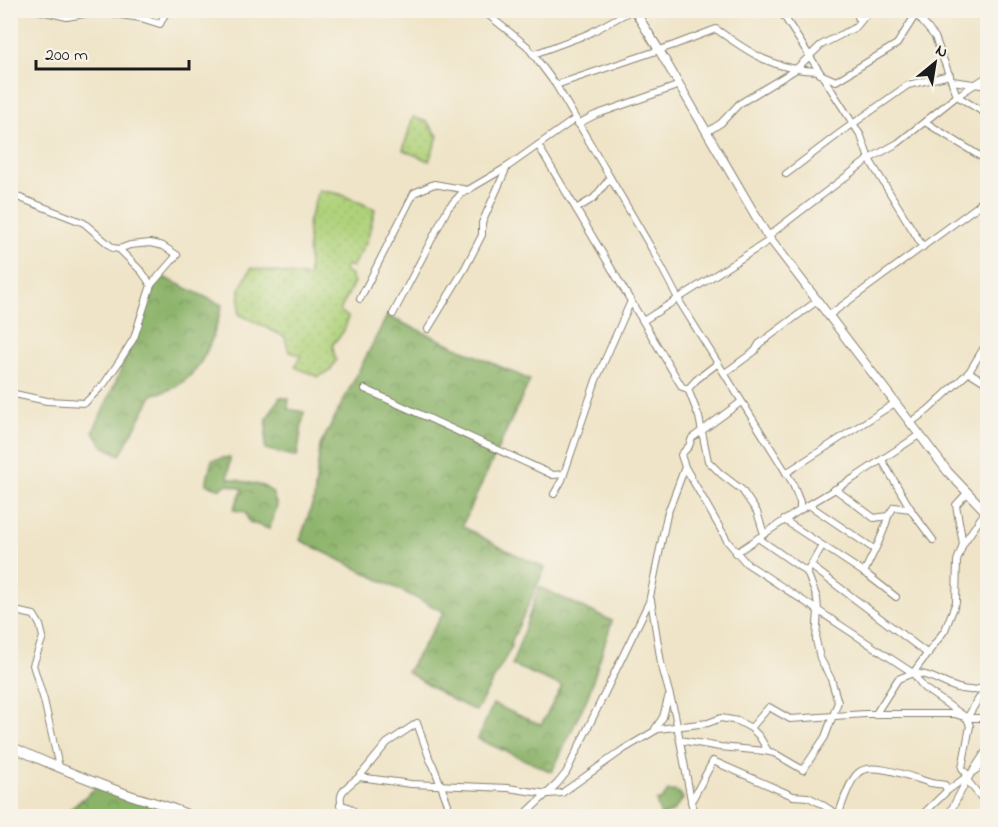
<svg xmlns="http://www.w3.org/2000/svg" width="998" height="827" viewBox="0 0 998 827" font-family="'Indie Flower',sans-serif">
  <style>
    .grass { fill: url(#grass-dots); stroke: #66764a; stroke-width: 1.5 }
    .forest { fill: url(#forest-crowns); stroke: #546842; stroke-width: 1.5 }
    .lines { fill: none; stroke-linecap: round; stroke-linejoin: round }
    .street-casing { stroke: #868072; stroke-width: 8 }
    .secondary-casing { stroke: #868072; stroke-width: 10 }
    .street { stroke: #fff; stroke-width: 6 }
    .secondary { stroke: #fff; stroke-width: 8 }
  </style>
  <defs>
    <pattern id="grass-dots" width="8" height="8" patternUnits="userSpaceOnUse" patternTransform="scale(1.5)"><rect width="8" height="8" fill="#afd179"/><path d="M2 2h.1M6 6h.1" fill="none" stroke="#96b368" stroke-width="1.8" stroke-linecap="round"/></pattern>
    <pattern id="forest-crowns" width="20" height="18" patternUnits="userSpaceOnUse" patternTransform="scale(1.5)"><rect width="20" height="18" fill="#8bb369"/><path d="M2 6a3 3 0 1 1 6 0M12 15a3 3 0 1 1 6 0" fill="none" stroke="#719156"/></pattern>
  </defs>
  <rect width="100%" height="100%" fill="#f7f3e8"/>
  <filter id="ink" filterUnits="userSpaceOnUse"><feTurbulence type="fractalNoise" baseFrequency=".0167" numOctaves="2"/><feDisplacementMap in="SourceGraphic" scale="12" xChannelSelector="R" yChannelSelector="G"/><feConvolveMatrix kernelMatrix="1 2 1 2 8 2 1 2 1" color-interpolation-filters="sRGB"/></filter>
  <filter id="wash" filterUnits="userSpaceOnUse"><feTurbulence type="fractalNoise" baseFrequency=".008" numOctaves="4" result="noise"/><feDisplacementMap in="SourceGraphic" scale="24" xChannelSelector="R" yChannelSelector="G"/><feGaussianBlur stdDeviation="1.35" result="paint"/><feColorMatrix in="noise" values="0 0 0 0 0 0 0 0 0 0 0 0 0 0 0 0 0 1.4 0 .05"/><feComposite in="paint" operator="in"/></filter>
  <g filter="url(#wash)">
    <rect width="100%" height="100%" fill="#efe4c7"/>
    <!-- grass -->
    <g class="grass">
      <polygon points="413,117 427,122 438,136 429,161 403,150"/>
      <path d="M319 190 340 194 375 209 367 241 352 267 347 265 344 270 351 275 354 282 340 311 348 317C347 321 346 328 343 332 332 347 330 339 336 360L330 371 318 377 295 367 301 355 289 352 285 337 239 314 240 289 251 268 309 277 308 223Z"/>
    </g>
    <!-- forest -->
    <g class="forest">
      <path d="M161 276 222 305C213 343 198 388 153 394L120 455 103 446 93 432 118 377 154 285Z"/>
      <polygon points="387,316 530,380 462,526 498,546 545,568 510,645 512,646 476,711 449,698 407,672 444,612 300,540 314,499 320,446"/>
      <polygon points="280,397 289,399 288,409 304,412 297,457 265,449 267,418"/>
      <polygon points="230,457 228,478 263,486 272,492 277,506 269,529 249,522 245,512 233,510 243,489 227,484 221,489 206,484 212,460"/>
      <polygon points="539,587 612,621 588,696 552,772 478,739 493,704 541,725 562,686 512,665"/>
      <polygon points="98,786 183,816 62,816"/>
      <path d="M668 791C675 791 680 791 683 799L672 812 661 816 656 801 662 799Z"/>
    </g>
  </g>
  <g filter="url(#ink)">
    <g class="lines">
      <defs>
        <g id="street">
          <polyline points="37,10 67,17 89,13 107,13 141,18 160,24 167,10"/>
          <polyline points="482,10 527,46 556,85 653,251 681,304 792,482 800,502 800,510"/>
          <polyline points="780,10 861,136 869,159 923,247"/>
          <polyline points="857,10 859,22"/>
          <polyline points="916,14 935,37 957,96 988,115"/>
          <polyline points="637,15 650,10"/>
          <polyline points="534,54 588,34 632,10"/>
          <polyline points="820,74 836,81 897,44 918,11"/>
          <polyline points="952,81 988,86"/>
          <path d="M556 85 674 45 716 29C751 54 774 70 818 71"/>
          <polyline points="925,122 988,161"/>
          <polyline points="578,124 595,115 680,85"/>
          <polyline points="707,132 721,123 739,104 795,70 821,45 856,27 870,10"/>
          <polyline points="538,145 682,387 688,389"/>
          <polyline points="786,174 840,133 908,85 950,75"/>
          <polyline points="10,194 84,223 113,248 119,249 130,245 150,243 163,246 177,255 151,285 134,338 119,362 104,384 85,403 47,401 10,393"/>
          <polyline points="978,206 988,210"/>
          <polyline points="576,209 594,198 610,178"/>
          <polyline points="768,236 869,159 898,143 957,96 988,76"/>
          <polyline points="119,249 142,272 151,285"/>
          <polyline points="360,299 414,193 434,184 468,190"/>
          <polyline points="393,314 448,208 461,194 507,167"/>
          <polyline points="828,316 978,206 988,190"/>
          <polyline points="643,321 770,240"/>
          <polyline points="428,329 465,268 482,235 482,223 507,167 575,119"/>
          <polyline points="718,363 696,380 688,389 699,417 708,461 721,474 742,490 757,512 764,534"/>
          <polyline points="969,372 988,341"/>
          <polyline points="725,373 755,351 759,344 817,301"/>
          <polyline points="365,389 553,475 564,474"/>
          <polyline points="910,423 928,410 969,372 988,384"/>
          <polyline points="882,460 913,513 933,540"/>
          <polyline points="685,467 728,542 746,563 913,673 924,688 967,718 970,726 962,768 969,777"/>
          <polyline points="786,473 895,403"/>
          <polyline points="835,489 874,518 888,516 894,507 911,509"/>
          <polyline points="554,494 562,480 596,380 631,301"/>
          <polyline points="809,505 874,549"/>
          <polyline points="784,520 869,576 896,597"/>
          <polyline points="758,538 807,572"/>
          <polyline points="963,544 985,512"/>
          <polyline points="736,553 800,510 854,478 919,435"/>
          <polyline points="811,566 928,654"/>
          <path d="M864 573C872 554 884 536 888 516"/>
          <polyline points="651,600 661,663 675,714 694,816"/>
          <polyline points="10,610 34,615 40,625 43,637 33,665 44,700 59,767"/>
          <path d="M913 673C933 673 950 690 970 690 975 691 981 688 985 687"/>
          <polyline points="875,715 898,679 913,673 945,630 956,602 957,561 963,544 956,505 967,493"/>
          <polyline points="967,718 988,683"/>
          <polyline points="751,728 759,736 768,751"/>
          <polyline points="655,729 663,717 668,698"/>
          <polyline points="680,740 720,747 765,751 774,753 803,770 825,737 838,702 831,679 820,658 816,640 818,610 817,598 807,572 822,546"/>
          <polyline points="359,777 387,743 417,723 430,760 433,765 448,804 445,816"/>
          <polyline points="967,780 988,806"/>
          <polyline points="691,802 713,761 793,796 808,797 818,802 840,816"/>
          <polyline points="340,805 348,807 361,816"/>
          <path d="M347 816C334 795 342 790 359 777L411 784 508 788 548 794 562 793 624 749 658 729 708 723 721 718 738 721 751 728 769 707 790 719 865 714H955L967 718H988"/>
          <polyline points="523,816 557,784 566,773 649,602 667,515 685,467 681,455 689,446 692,438 741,402"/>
          <path d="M838 816C842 805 849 781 858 773 871 760 916 779 931 783 936 784 941 784 945 785L947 791"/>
          <polyline points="921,816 947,791 988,761"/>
          <polyline points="948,816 967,780 988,748"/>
        </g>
        <g id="secondary">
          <polyline points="634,10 659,50 765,232 948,472 988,514"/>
          <path d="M10 746C49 764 90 781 130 795 151 802 172 806 191 816"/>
        </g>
      </defs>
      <!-- street casing -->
      <use href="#street" class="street-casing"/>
      <!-- secondary casing -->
      <use href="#secondary" class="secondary-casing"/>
      <!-- street -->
      <use href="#street" class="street"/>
      <!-- secondary -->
      <use href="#secondary" class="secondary"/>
    </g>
  </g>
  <!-- margin -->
  <rect width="998" height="827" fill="none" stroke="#f7f3e8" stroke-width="36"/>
  <!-- north arrow -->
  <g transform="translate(935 63) rotate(30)" stroke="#f7f3e8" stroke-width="4.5" paint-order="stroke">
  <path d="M0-4.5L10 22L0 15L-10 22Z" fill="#1c1c1c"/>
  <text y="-9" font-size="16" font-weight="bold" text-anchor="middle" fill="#1c1c1c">N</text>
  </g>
  <!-- scale -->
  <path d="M36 60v9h153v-9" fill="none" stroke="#1c1c1c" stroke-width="3"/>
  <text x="45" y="60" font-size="18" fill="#1c1c1c" stroke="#f7f3e8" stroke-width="4.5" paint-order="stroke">200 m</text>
</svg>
